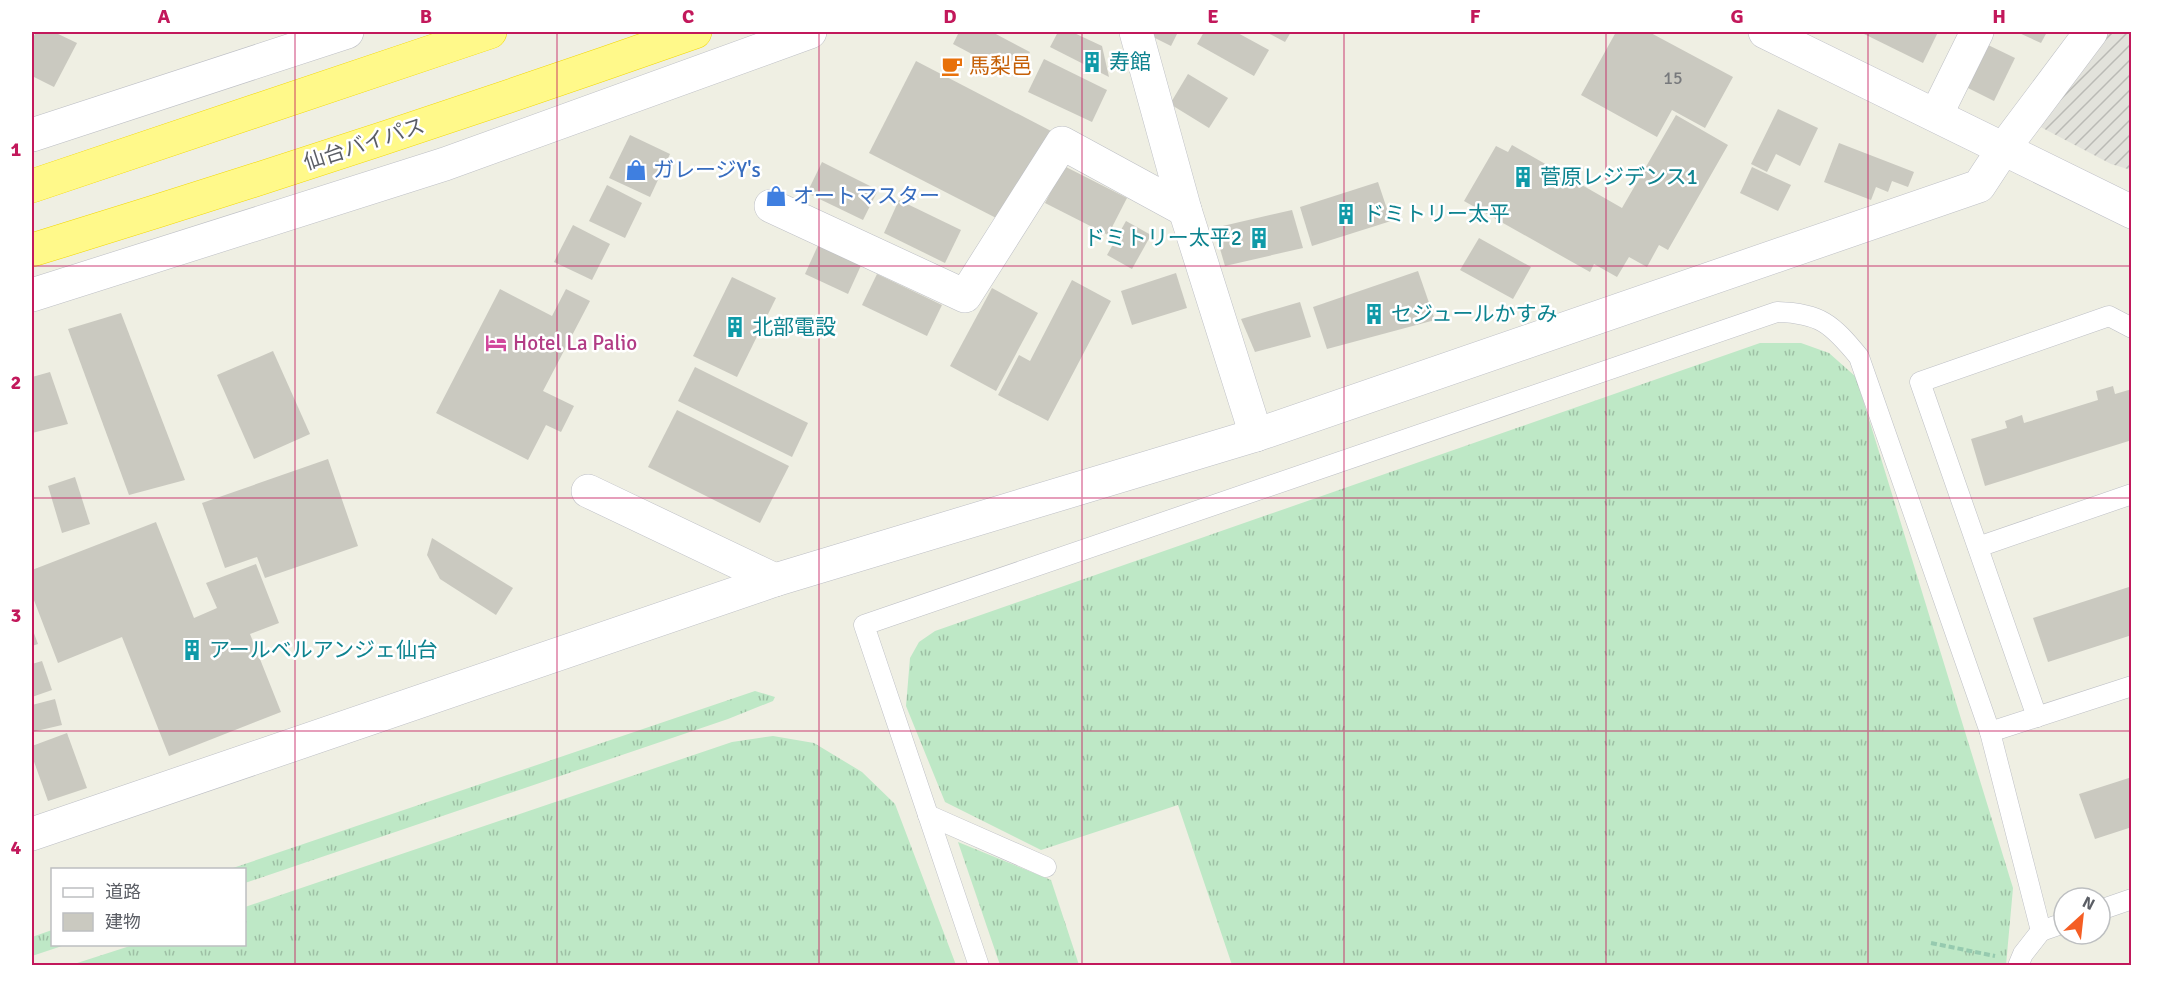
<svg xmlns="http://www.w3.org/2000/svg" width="2163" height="997" viewBox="0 0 2163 997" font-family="Signika,'Noto Sans JP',sans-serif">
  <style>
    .industrial { fill: url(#industrial-furrows) }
    .grass { fill: url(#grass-tufts) }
    .building { fill: #cac9c0 }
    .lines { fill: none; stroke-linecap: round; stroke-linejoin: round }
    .lane-casing { stroke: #bdbfc5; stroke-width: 21 }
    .street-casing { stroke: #bdbfc5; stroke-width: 34 }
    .secondary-casing { stroke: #bebfc7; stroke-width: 34 }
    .highway-casing { stroke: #f2d700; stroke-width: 34 }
    .path { stroke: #96caaf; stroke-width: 4; stroke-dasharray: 6 3; stroke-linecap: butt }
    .lane { stroke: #fff; stroke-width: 20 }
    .street { stroke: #fff; stroke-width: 33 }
    .secondary { stroke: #fff; stroke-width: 33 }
    .highway { stroke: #fff98a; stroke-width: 33 }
    .grid { fill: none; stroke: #c2185b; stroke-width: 1.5; stroke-opacity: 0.55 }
    .labels { text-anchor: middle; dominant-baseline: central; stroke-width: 5; stroke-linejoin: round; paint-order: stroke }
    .number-label { font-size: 18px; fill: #77797c }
    .culture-label { font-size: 21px; fill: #0d838f; stroke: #fff; text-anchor: start }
    .food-label { font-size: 21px; fill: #c56008; stroke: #fff; text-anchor: start }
    .street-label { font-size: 21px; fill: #5b5e65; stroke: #fff }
    .shop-label { font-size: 21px; fill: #366cbe; stroke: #fff; text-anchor: start }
    .hotel-label { font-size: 21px; fill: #b23c85; stroke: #fff; text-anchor: start }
    .neatline { fill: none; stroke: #c2185b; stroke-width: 2 }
    .grid-label { font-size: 20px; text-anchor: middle; font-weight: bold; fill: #c2185b }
  </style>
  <defs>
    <pattern id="industrial-furrows" width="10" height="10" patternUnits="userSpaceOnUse" patternTransform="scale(1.5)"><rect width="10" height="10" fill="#e2e2db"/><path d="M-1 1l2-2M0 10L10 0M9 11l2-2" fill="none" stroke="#babab5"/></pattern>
    <pattern id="grass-tufts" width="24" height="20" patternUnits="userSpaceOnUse" patternTransform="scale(1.5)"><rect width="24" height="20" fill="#bee8c6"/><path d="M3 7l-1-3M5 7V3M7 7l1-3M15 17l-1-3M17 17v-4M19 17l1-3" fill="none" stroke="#9dbfa4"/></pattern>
  </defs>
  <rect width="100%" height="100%" fill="#efefe3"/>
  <!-- industrial -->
  <polygon class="industrial" points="2101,32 2131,32 2131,170 2111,164 2033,123"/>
  <!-- grass -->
  <g class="grass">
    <polygon points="1760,343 1801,343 1829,353 1856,377 2013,888 2006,965 1232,965 1178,805 1041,850 945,802 906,706 910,658 919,642 935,631"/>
    <polygon points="755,691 775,697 773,701 728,719 245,883 244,870 230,869"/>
    <polygon points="773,736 814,743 862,772 895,804 956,965 71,965 133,945 244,944 245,907 732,742"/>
    <polygon points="958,842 1051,880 1079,965 1000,965"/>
    <polygon points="52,930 52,944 65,945 32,956 32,937"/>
  </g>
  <!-- building -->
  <g class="building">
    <polygon points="36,32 54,32 77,43 54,87 32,76 32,40"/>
    <polygon points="959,32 992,32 1030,52 1017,78 953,44"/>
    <polygon points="1058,32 1072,32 1102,46 1109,77 1050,47"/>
    <polygon points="1143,32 1178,32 1171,46"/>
    <polygon points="1204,32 1236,32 1269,50 1254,76 1197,44"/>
    <polygon points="1266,32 1291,32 1285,42"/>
    <polygon points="1616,32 1649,32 1733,77 1705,128 1672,110 1657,137 1581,95"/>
    <polygon points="1860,32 1938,32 1923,63"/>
    <polygon points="2017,32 2047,32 2041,43"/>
    <polygon points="1984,43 2015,58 1994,101 1964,86"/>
    <polygon points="1044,59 1107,90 1092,122 1028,92"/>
    <polygon points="916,61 1051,131 1004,222 869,153"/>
    <polygon points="1188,74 1228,98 1209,128 1170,104"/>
    <polygon points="1778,109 1818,128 1800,166 1776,154 1767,172 1751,164"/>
    <polygon points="1676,115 1728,145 1668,250 1659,245 1647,267 1629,257 1617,277 1594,264 1590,272 1464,201 1496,146 1508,152 1512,145 1622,208"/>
    <polygon points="630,135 670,154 650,197 609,178"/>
    <polygon points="1839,143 1914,172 1908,187 1892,181 1888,192 1876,187 1871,200 1824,182"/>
    <polygon points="822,162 878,190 863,220 807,193"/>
    <polygon points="1064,166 1127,198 1108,235 1045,203"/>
    <polygon points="1752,167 1791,185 1778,211 1740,193"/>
    <polygon points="1378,182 1391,221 1312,246 1300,207"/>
    <polygon points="607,185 642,203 625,238 589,221"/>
    <polygon points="899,200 961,230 945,263 884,233"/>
    <polygon points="1292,210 1303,248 1225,266 1214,228"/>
    <polygon points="1126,221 1151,235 1132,269 1107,255"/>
    <polygon points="573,225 610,244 592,280 554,262"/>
    <polygon points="1479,238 1531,267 1513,299 1460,270"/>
    <polygon points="820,241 863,261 848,294 805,274"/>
    <polygon points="1418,271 1435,320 1327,349 1313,307"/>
    <polygon points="1176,273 1187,308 1132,325 1121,291"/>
    <polygon points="877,274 942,305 927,336 862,305"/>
    <polygon points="732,277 776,298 737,377 693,356"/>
    <polygon points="1072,280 1111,301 1048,421 998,395 1019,355 1030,361"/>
    <polygon points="992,288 1038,313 996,391 950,366"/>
    <polygon points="500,289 552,316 566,289 590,301 543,391 574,406 561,432 546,425 528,460 436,413"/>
    <polygon points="1300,302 1311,337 1255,352 1241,319"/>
    <polygon points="121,313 185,480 129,495 68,329"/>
    <polygon points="273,351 310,434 254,459 217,375"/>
    <polygon points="695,367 808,423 792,457 678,401"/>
    <polygon points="50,372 68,424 32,433 32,377"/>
    <polygon points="2113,386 2115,394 2132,389 2132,440 1985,486 1971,439 2007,428 2005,421 2022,415 2024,423 2098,400 2096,391"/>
    <polygon points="677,410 789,466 760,523 648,467"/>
    <polygon points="328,459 358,546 265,578 257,557 225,568 202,503"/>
    <polygon points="75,477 90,524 62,533 48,486"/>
    <polygon points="156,522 194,618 217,608 206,583 256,564 279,623 250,634 281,712 169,756 122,637 58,663 32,595 32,570"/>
    <polygon points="432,538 513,588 496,615 440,579 427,555"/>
    <polygon points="2132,586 2132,635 2048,662 2033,618"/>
    <polygon points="32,628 38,644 32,646"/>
    <polygon points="42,661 52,690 32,697 32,664"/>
    <polygon points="55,699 62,725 32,732 32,705"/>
    <polygon points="67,733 87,788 48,801 32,756 32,746"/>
    <polygon points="2132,777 2132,827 2095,839 2079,794"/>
  </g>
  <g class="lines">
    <defs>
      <g id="lane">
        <polyline points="1978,547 2132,494"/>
        <polyline points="2037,717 1920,382 2109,316 2132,328"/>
        <polyline points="1990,732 2132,686"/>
        <polyline points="928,815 1046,867"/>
        <polyline points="2100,910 2132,899"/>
        <path d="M979 966 864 625 1777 312C1820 313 1832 324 1859 357L1990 732 2041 931 2064 923"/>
        <polyline points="2018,966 2023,954 2041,931"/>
      </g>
      <g id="street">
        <polyline points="1136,32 1185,210 1256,435"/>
        <polyline points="1936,115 1977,32"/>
        <polyline points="32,135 347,32"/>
        <polyline points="771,206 965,296 1062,143 1185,210"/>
        <polyline points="32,295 445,164 810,32"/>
        <polyline points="588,491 775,580"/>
        <polyline points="32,834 775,580 1256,435 1979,186 2004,148 2091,32"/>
      </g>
      <polyline id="secondary" points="1765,32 2132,212"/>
      <g id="highway">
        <polyline points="32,186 490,32"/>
        <path d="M32 250C254 182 476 109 695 32"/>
      </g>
    </defs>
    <!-- lane casing -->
    <use href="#lane" class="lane-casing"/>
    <!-- street casing -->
    <use href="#street" class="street-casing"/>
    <!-- secondary casing -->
    <use href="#secondary" class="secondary-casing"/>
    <!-- highway casing -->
    <use href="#highway" class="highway-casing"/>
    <!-- path -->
    <polyline class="path" points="1931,943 1995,956"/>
    <!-- lane -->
    <use href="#lane" class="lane"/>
    <!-- street -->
    <use href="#street" class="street"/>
    <!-- secondary -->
    <use href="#secondary" class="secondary"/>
    <!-- highway -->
    <use href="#highway" class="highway"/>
  </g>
  <!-- grid -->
  <path class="grid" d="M295 32V966M557 32V966M819 32V966M1082 32V966M1344 32V966M1606 32V966M1868 32V966M32 266H2132M32 498H2132M32 731H2132"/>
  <!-- icons -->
  <defs>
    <symbol id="building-bare" viewBox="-9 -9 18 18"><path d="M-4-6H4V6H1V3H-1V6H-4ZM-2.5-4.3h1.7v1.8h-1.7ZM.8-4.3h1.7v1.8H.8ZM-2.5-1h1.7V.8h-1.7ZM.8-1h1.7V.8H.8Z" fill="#0f9aa8" stroke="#fff" stroke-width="2.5" paint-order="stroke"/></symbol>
    <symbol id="cafe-bare" viewBox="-9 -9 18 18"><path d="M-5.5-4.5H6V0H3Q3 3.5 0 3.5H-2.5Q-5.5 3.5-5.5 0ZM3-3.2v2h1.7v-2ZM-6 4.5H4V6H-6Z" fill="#e8710a" stroke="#fff" stroke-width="2.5" paint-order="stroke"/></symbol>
    <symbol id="shop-bare" viewBox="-9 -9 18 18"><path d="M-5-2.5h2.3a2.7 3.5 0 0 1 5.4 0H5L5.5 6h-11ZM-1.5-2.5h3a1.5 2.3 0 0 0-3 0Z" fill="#3f7fe0" stroke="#fff" stroke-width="2.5" paint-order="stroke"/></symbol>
    <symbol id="hotel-bare" viewBox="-9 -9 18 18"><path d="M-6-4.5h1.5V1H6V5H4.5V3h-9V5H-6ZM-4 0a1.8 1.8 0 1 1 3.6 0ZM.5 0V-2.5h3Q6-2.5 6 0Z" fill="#d1479c" stroke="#fff" stroke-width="2.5" paint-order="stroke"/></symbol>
  </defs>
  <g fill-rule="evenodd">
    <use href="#building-bare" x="1077" y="47" width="30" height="30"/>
    <use href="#cafe-bare" x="937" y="51" width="30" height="30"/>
    <use href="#shop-bare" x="621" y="155" width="30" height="30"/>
    <use href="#building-bare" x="1508" y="162" width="30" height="30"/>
    <use href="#shop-bare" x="761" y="181" width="30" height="30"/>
    <use href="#building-bare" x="1331" y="199" width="30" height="30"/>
    <use href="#building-bare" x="1244" y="223" width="30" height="30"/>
    <use href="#building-bare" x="1359" y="299" width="30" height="30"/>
    <use href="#building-bare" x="720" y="312" width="30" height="30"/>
    <use href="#hotel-bare" x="481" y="328" width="30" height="30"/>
    <use href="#building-bare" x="177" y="635" width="30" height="30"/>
  </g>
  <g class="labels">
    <!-- number labels -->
    <g class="number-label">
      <text x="1673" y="78">15</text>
    </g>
    <!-- culture labels -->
    <g class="culture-label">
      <text x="1109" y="62">寿館</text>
      <text x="1540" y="177">菅原レジデンス1</text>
      <text x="1363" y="214">ドミトリー太平</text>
      <text x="1242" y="238" text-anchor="end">ドミトリー太平2</text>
      <text x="1391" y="314">セジュールかすみ</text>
      <text x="752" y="327">北部電設</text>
      <text x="209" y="650">アールベルアンジェ仙台</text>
    </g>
    <!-- food labels -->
    <g class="food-label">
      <text x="969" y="66">馬梨邑</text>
    </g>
    <!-- street labels -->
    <g class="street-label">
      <text transform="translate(364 144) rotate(-18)">仙台バイパス</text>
    </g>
    <!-- shop labels -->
    <g class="shop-label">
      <text x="653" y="170">ガレージY's</text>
      <text x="793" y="196">オートマスター</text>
    </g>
    <!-- hotel labels -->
    <g class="hotel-label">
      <text x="513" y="343">Hotel La Palio</text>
    </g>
  </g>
  <!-- border -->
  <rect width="2163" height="997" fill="none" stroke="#ffffff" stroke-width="66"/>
  <!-- legend -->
  <rect x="51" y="868" width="195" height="78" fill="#ffffff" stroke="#bdbfc1" stroke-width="1.5"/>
  <rect x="63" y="888" width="30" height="9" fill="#ffffff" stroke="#bdbfc1" stroke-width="1.5"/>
  <text x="105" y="898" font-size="18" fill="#5b5e65">道路</text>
  <rect x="63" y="913" width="30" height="18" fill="#cac9c0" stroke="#bdbfc1" stroke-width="1.5"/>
  <text x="105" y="928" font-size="18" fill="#5b5e65">建物</text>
  <!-- north arrow -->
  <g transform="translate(2082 916) rotate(27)"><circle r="28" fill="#ffffff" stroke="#bdbfc1" stroke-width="1.5"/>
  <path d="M0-4.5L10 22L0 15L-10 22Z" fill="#f55e24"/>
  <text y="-9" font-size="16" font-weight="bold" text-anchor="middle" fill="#5b5e65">N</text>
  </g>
  <rect x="33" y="33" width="2097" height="931" class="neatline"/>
  <g class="grid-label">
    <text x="164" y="23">A</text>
    <text x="426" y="23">B</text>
    <text x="688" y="23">C</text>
    <text x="950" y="23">D</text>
    <text x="1213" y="23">E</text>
    <text x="1475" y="23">F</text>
    <text x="1737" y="23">G</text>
    <text x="1999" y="23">H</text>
    <text x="16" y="156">1</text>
    <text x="16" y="389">2</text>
    <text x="16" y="622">3</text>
    <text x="16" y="854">4</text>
  </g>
</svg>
